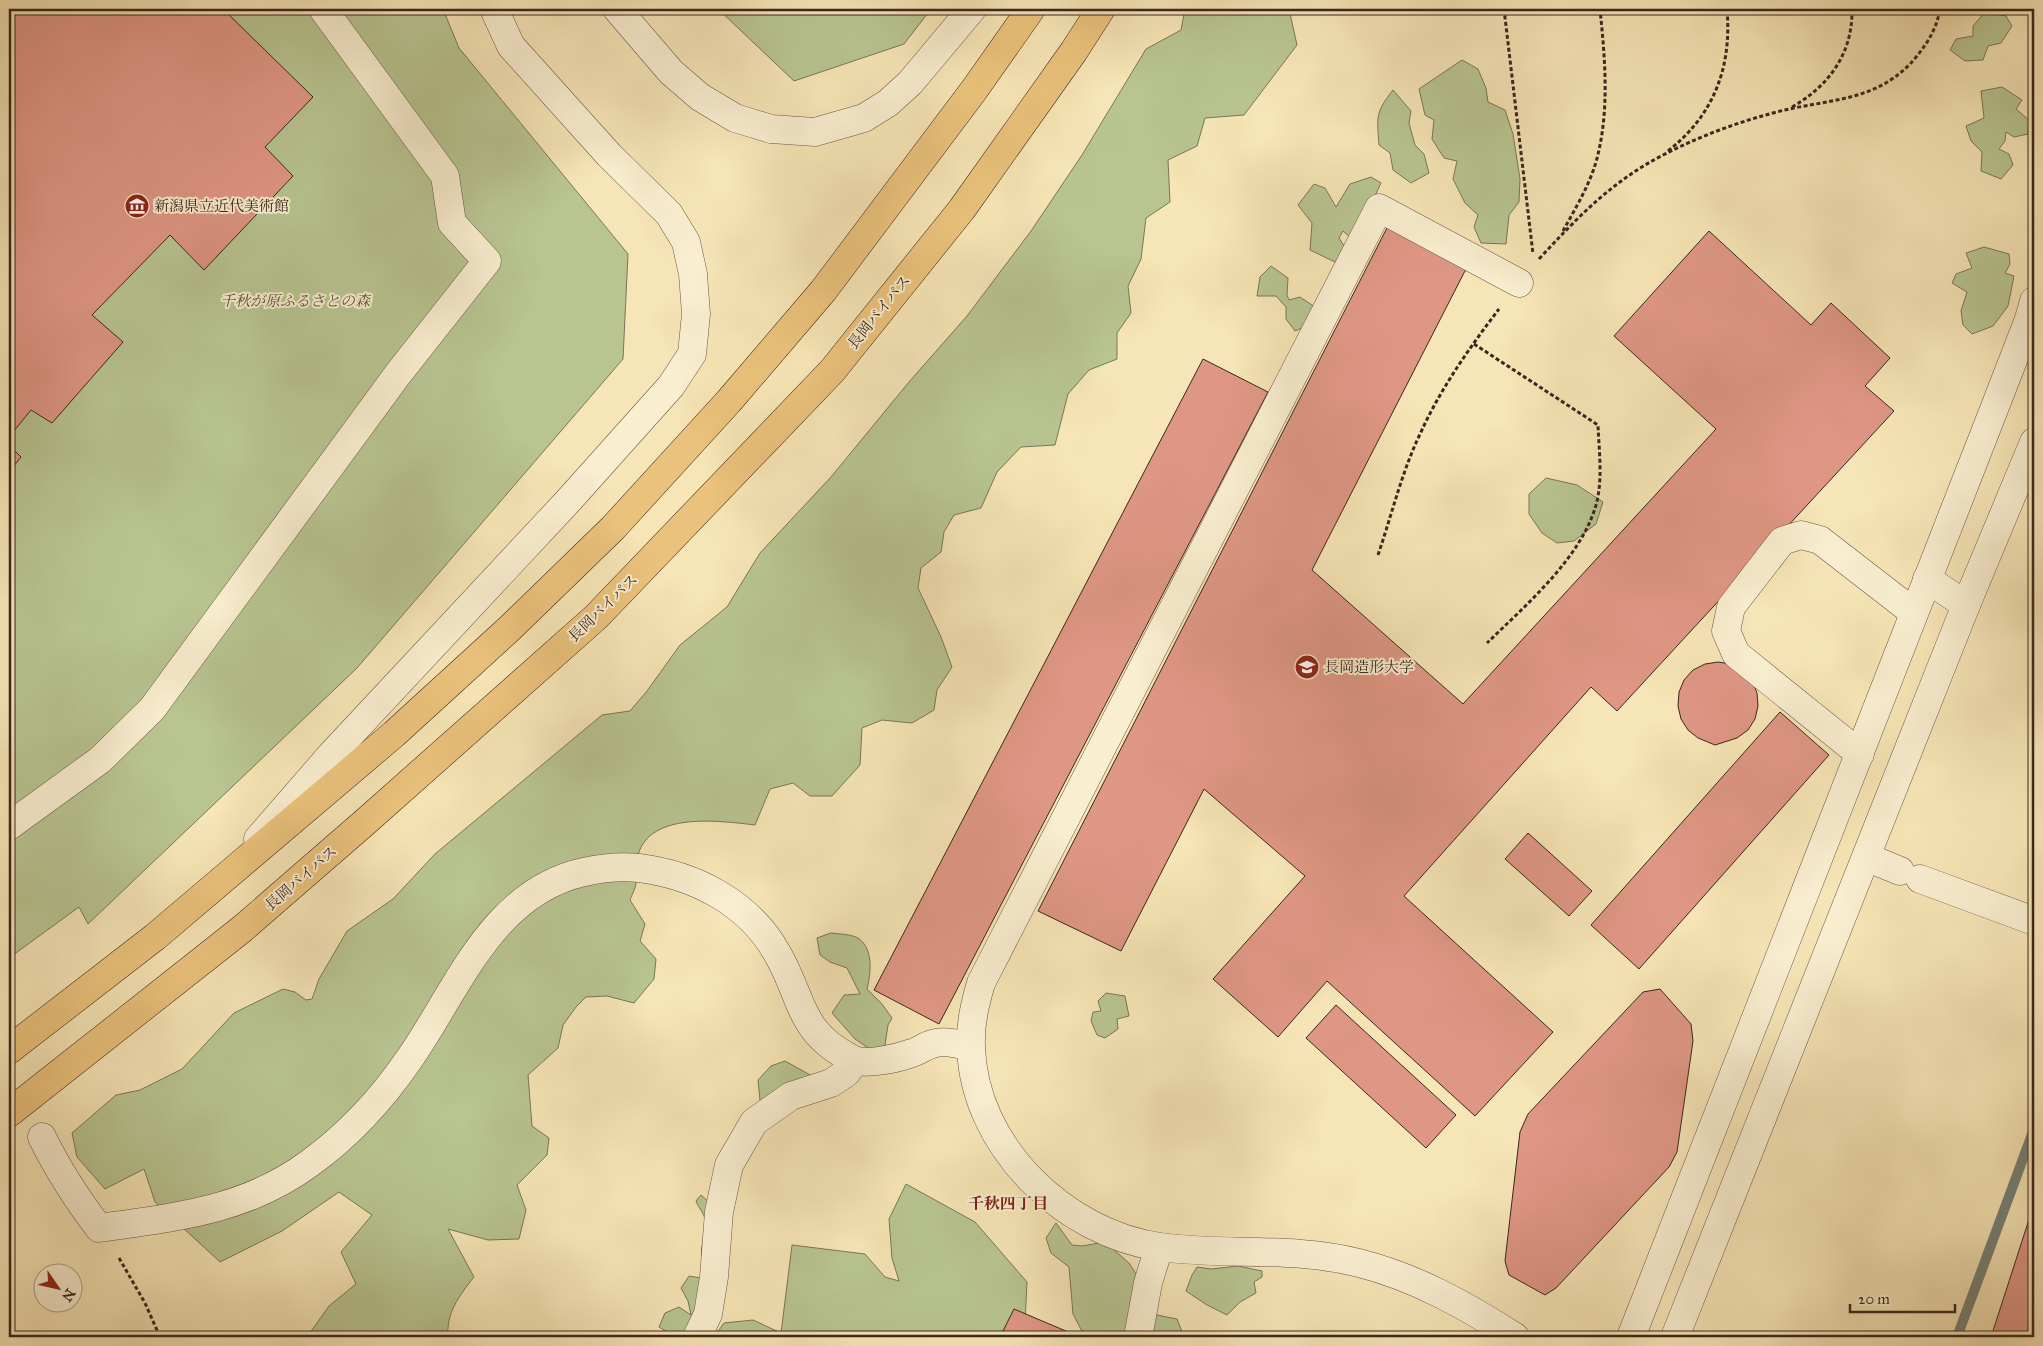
<svg xmlns="http://www.w3.org/2000/svg" width="2043" height="1346" viewBox="0 0 2043 1346" font-family="'IM FELL Great Primer','Noto Serif JP',serif">
  <style>
    .green { fill: #b8c591; stroke: #7a7658 }
    .lines { fill: none; stroke-linecap: round; stroke-linejoin: round }
    .stream { stroke: #768178; stroke-width: 10 }
    .building { fill: #df9785; stroke: #3b261e }
    .minor-casing { stroke: #6a5644; stroke-width: 29 }
    .highway-casing { stroke: #3b261e; stroke-width: 29 }
    .path { stroke: #3b261e; stroke-width: 3; stroke-dasharray: 4 2.5; stroke-linecap: butt }
    .minor { stroke: #f9eed0; stroke-width: 28 }
    .highway { stroke: #ebc27b; stroke-width: 28 }
    .labels { text-anchor: middle; dominant-baseline: central; stroke-width: 4; stroke-linejoin: round; paint-order: stroke }
    .poi-label { font-size: 15px; fill: #3b261e; stroke: #f9eed0; text-anchor: start }
    .park-label { font-size: 15px; font-style: italic; fill: #5a4e3b; stroke: #f9eed0 }
    .street-label { font-size: 15px; fill: #3b261e; stroke: #f9eed0 }
    .neighbourhood-label { font-size: 16px; font-weight: bold; fill: #7a1f14; stroke: #f9eed0 }
  </style>
  <rect width="100%" height="100%" fill="#f6e5b6"/>
  <filter id="stains"><feTurbulence type="fractalNoise" baseFrequency=".004" numOctaves="4"/><feColorMatrix values="0 0 0 0 .2 0 0 0 0 .09 0 0 0 0 .02 0 0 0 .5 -.17"/></filter>
  <radialGradient id="worn" r=".72"><stop offset=".6" stop-color="#630" stop-opacity="0"/><stop offset="1" stop-color="#630" stop-opacity=".3"/></radialGradient>
  <!-- green -->
  <g class="green">
    <polygon points="9,9 443,9 459,48 628,254 623,359 357,668 88,924 79,907 9,958"/>
    <polygon points="718,9 931,9 904,44 794,81"/>
    <path d="M1185 9H1289L1297 45 1244 115 1205 118 1197 146 1168 160 1170 202 1146 218 1141 259 1128 286 1131 313 1117 333V359L1089 370 1068 394 1055 445 1021 447 997 472 981 508 954 515 944 532 941 552 921 568 918 588 941 637 952 667 937 690 934 710 912 723 882 720 862 728 860 765 832 796H810L793 783 770 789 755 825C721 821 650 811 638 855 636 863 638 873 636 882 636 888 632 894 630 900L645 924 640 941 656 959 654 979 634 1003 607 996 586 997 576 1007 563 1025 558 1048 528 1075 532 1126 549 1138 547 1155 517 1185 526 1210 519 1239 488 1240 448 1229 474 1277C459 1296 446 1313 448 1337H307L329 1306 356 1284 341 1252 372 1215 339 1192 282 1231 220 1262 155 1202 144 1169 105 1189 77 1157 72 1133 116 1095 140 1090 182 1069 234 1013 283 989 295 992 306 1000 312 999 319 979 347 931 393 899 435 854 602 715 630 711 647 691 680 645 727 607 760 553 831 477 909 382 967 316 1031 231 1082 155 1146 49 1181 30Z"/>
    <polygon points="1985,12 2006,16 2012,26 2001,43 1988,46 1983,60 1965,61 1950,50 1956,39 1973,36 1973,26"/>
    <polygon points="1462,60 1478,69 1486,88 1488,102 1505,110 1513,134 1520,179 1519,202 1509,215 1506,244 1481,243 1474,227 1478,215 1465,203 1453,179 1457,161 1444,158 1432,139 1434,120 1425,115 1419,89"/>
    <polygon points="2002,87 2022,100 2016,109 2029,120 2028,134 2014,137 2006,132 2005,141 1999,149 2009,154 2013,165 2001,179 1981,171 1982,152 1971,141 1966,126 1984,118 1981,91"/>
    <path d="M1393 90 1411 111 1409 123 1415 145 1424 154 1429 173 1411 183 1393 170 1390 153 1379 145C1377 117 1375 113 1393 90Z"/>
    <polygon points="1371,177 1381,183 1354,241 1343,231 1339,238 1346,249 1335,262 1310,250 1312,223 1298,205 1314,184 1325,188 1336,207 1350,184"/>
    <polygon points="1984,247 2009,254 2010,264 2005,273 2014,276 2008,306 1993,326 1972,334 1963,325 1961,311 1967,292 1952,283 1956,274 1972,268 1966,253"/>
    <polygon points="1271,266 1288,278 1287,295 1289,300 1300,297 1318,309 1311,324 1295,331 1286,319 1286,307 1276,296 1257,296 1260,277"/>
    <polygon points="1546,478 1577,485 1603,502 1596,524 1574,541 1557,543 1542,533 1529,514 1529,494"/>
    <path d="M831 933C838 934 849 934 856 937 874 946 871 973 867 989L882 1004 892 1018 888 1025 885 1045 874 1052 855 1039 832 1013 844 995 860 994 847 968 830 962 820 955 817 938Z"/>
    <polygon points="1106,993 1125,996 1129,1016 1117,1019 1118,1029 1105,1038 1097,1035 1091,1021 1093,1012 1101,1011 1098,1001"/>
    <polygon points="785,1061 812,1076 765,1107 760,1100 758,1080 771,1066"/>
    <polygon points="906,1184 975,1222 1027,1282 1025,1323 1034,1337 714,1337 724,1323 753,1320 781,1333 792,1245 865,1254 885,1277 899,1281 892,1258 889,1219"/>
    <path d="M701 1195 713 1206 709 1211 716 1227 715 1244 709 1249 713 1262 708 1296 698 1321 684 1336 685 1337H676L659 1327 665 1313 679 1307 691 1315 688 1301 681 1288 689 1276 701 1278 705 1271C696 1250 707 1237 705 1219 704 1213 698 1207 696 1201Z"/>
    <polygon points="1056,1223 1072,1245 1082,1246 1105,1242 1129,1263 1138,1277 1140,1288 1157,1315 1177,1319 1184,1337 1085,1337 1073,1314 1069,1267 1051,1253 1046,1238"/>
    <polygon points="1238,1266 1262,1271 1262,1277 1254,1282 1256,1293 1240,1302 1227,1315 1207,1305 1186,1291 1192,1275 1197,1267 1211,1269"/>
  </g>
  <g class="lines">
    <!-- stream -->
    <polyline class="stream" points="1957,1337 2034,1129"/>
  </g>
  <!-- building -->
  <g class="building">
    <polygon points="9,9 223,9 313,97 265,147 293,176 204,270 170,235 92,315 123,342 52,423 31,410 9,437"/>
    <polygon points="1389,224 1468,265 1312,570 1463,704 1716,429 1614,336 1709,231 1811,325 1831,303 1890,358 1865,386 1894,411 1617,711 1591,687 1404,896 1553,1032 1475,1116 1327,981 1278,1037 1213,979 1305,876 1204,789 1121,951 1038,911"/>
    <polygon points="1203,359 1268,392 939,1024 874,990"/>
    <polygon points="9,445 21,457 9,472"/>
    <polygon points="1718,662 1731,664 1752,680 1757,693 1758,706 1755,719 1748,730 1737,738 1715,745 1698,738 1688,730 1681,719 1678,706 1679,692 1684,680 1693,670 1705,664"/>
    <polygon points="1780,712 1829,755 1639,969 1591,925"/>
    <polygon points="1528,833 1592,891 1569,916 1505,859"/>
    <polygon points="1660,989 1691,1024 1693,1041 1677,1152 1669,1167 1556,1288 1545,1295 1509,1275 1505,1261 1520,1132 1528,1114 1643,992"/>
    <polygon points="1336,1005 1456,1115 1426,1148 1306,1038"/>
    <polygon points="2034,1204 2034,1337 1991,1337"/>
    <polygon points="1014,1309 1080,1337 1000,1337"/>
  </g>
  <g class="lines">
    <defs>
      <g id="minor">
        <polyline points="617,9 671,72 700,97 735,118 771,129 815,132 864,118 888,103 910,83 972,9"/>
        <polyline points="1927,579 1966,605"/>
        <polyline points="1860,754 1736,654 1726,631 1731,607 1782,541 1801,535 1820,540 1913,612"/>
        <polyline points="9,826 100,760 152,709 398,374 487,261 452,223 445,176 323,9"/>
        <polyline points="258,839 331,755 569,500 671,386 692,354 696,314 693,274 686,242 669,214 609,155 511,46 494,9"/>
        <polyline points="1866,857 1900,871"/>
        <polyline points="1920,879 2034,921"/>
        <path d="M42 1137C58 1170 77 1199 99 1228 176 1217 245 1211 310 1163 350 1134 382 1099 410 1058 458 989 492 892 584 872 602 868 620 866 639 868 695 875 749 903 777 953 804 999 797 1031 852 1059 865 1066 898 1058 912 1053 919 1051 925 1046 932 1044 945 1040 958 1044 970 1047"/>
        <polyline points="697,1337 708,1314 714,1277 719,1212 729,1165 754,1122 791,1096 831,1083 846,1073 855,1061"/>
        <polyline points="1138,1337 1148,1283 1159,1247"/>
        <path d="M1515 1337C1467 1306 1415 1277 1359 1263 1293 1246 1227 1256 1160 1247 1065 1234 973 1146 971 1046 970 1024 975 1004 981 983L1379 208 1519 283"/>
        <polyline points="1631,1337 1991,417 2029,319 2034,301"/>
        <polyline points="1675,1337 1966,605 2034,442"/>
      </g>
      <g id="highway">
        <polyline points="9,1050 155,937 394,734 510,628 613,528 729,401 823,291 974,90 1031,9"/>
        <polyline points="9,1113 242,929 364,823 596,617 832,371 962,209 1074,51 1101,9"/>
      </g>
    </defs>
    <!-- minor casing -->
    <use href="#minor" class="minor-casing"/>
    <!-- highway casing -->
    <use href="#highway" class="highway-casing"/>
    <!-- path -->
    <g class="path">
      <polyline points="1504,9 1533,254"/>
      <path d="M1792 107C1829 86 1853 53 1852 9"/>
      <path d="M1668 151C1714 115 1732 67 1727 9"/>
      <path d="M1563 231C1575 209 1589 186 1596 162 1610 112 1605 59 1600 9"/>
      <path d="M1539 259C1578 217 1611 182 1663 155 1698 137 1735 123 1773 113 1827 98 1878 104 1917 56 1929 41 1937 27 1940 9"/>
      <path d="M1474 344 1598 425C1599 451 1603 480 1596 505 1581 558 1526 605 1487 643"/>
      <path d="M1378 555C1392 514 1402 471 1421 432 1441 388 1470 347 1499 309"/>
      <polyline points="119,1258 145,1303 160,1337"/>
      <polyline points="9,1321 13,1337"/>
    </g>
    <!-- minor -->
    <use href="#minor" class="minor"/>
    <!-- highway -->
    <use href="#highway" class="highway"/>
  </g>
  <!-- icons -->
  <defs>
    <symbol id="museum-disc" viewBox="-11 -11 22 22"><circle r="9.5" fill="#8f2418" stroke="#f9eed0"/><path d="M0-6L6-3V-2H-6V-3ZM-5-1h2V3h-2ZM-1-1h2V3h-2ZM3-1h2V3H3ZM-6 4H6V6H-6Z" fill="#fff"/></symbol>
    <symbol id="university-disc" viewBox="-11 -11 22 22"><circle r="9.5" fill="#8f2418" stroke="#f9eed0"/><path d="M0-5L7-2L0 1L-7-2ZM-4 1L0 2.5L4 1V4Q0 6-4 4Z" fill="#fff"/></symbol>
  </defs>
  <g fill-rule="evenodd">
    <use href="#museum-disc" x="123" y="192" width="28" height="28"/>
    <use href="#university-disc" x="1293" y="653" width="28" height="28"/>
  </g>
  <g class="labels">
    <!-- poi labels -->
    <g class="poi-label">
      <text x="154" y="206">新潟県立近代美術館</text>
      <text x="1324" y="667">長岡造形大学</text>
    </g>
    <!-- park labels -->
    <g class="park-label">
      <text x="295" y="301">千秋が原ふるさとの森</text>
    </g>
    <!-- street labels -->
    <g class="street-label">
      <text transform="translate(879 312) rotate(-51)">長岡バイパス</text>
      <text transform="translate(603 608) rotate(-44)">長岡バイパス</text>
      <text transform="translate(301 878) rotate(-41)">長岡バイパス</text>
    </g>
    <!-- neighbourhood labels -->
    <g class="neighbourhood-label">
      <text x="1008" y="1203">千秋四丁目</text>
    </g>
  </g>
  <!-- margin -->
  <rect width="2043" height="1346" fill="none" stroke="#f6e5b6" stroke-width="30"/>
  <rect x="10" y="10" width="2023" height="1326" fill="none" stroke="#3b261e" stroke-width="2.5"/>
  <rect x="15" y="15" width="2013" height="1316" fill="none" stroke="#3b261e"/>
  <!-- north arrow -->
  <g transform="translate(58 1288) rotate(124)"><circle r="24" fill="#f9eed0" stroke="#ad9e89"/>
  <path d="M0-4L9 19L0 12L-9 19Z" fill="#8f2418"/>
  <text y="-8" font-size="14" font-weight="bold" text-anchor="middle" fill="#3b261e">N</text>
  </g>
  <!-- scale -->
  <path d="M1850 1304v8h105v-8" fill="none" stroke="#3b261e" stroke-width="2.5"/>
  <text x="1858" y="1304" font-size="15" fill="#3b261e" stroke="#f9eed0" stroke-width="4" paint-order="stroke">20 m</text>
  <rect width="100%" height="100%" filter="url(#stains)"/>
  <rect width="100%" height="100%" fill="url(#worn)"/>
</svg>
